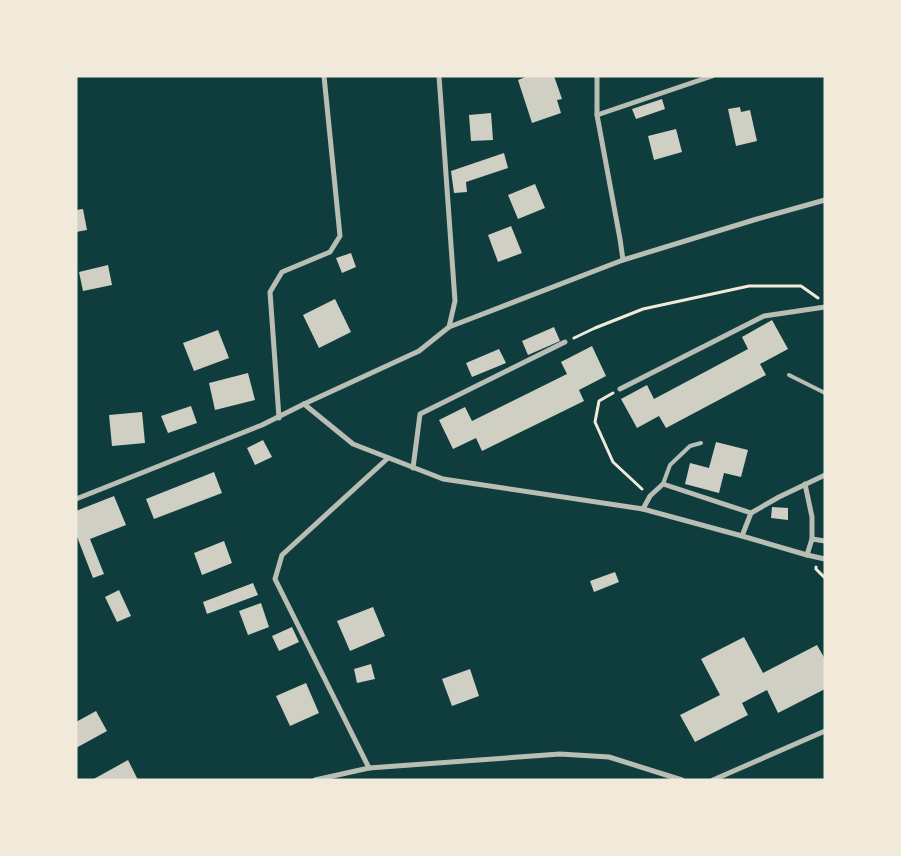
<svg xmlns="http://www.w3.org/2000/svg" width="901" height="856" viewBox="0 0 901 856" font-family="Jost,sans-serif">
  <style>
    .building { fill: #cfcfc3 }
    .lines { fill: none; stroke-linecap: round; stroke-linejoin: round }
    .path { stroke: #f1e9da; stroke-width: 3 }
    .service { stroke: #b8beb3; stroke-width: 4 }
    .minor { stroke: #b8beb3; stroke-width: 5 }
  </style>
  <rect width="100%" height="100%" fill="#0f3d3e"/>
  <!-- building -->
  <g class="building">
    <polygon points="528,76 554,76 562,99 557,100 561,113 532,123 518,80"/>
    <polygon points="662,99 665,109 636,119 632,109"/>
    <polygon points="740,107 741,112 750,110 757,141 736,146 728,109"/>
    <polygon points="491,113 493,140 471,141 469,115"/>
    <polygon points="676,129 682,152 654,160 648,136"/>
    <polygon points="504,153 508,168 466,182 467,192 454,193 451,171"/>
    <polygon points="535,184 545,208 518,219 508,195"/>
    <polygon points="83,209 87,230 76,232 76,210"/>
    <polygon points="511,226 522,253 498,262 488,235"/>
    <polygon points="351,253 356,267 342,273 336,258"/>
    <polygon points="108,265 112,285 83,291 79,272"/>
    <polygon points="335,299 351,332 319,348 303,315"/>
    <polygon points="772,320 788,349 760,364 766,375 666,428 659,416 637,428 621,399 647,385 654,399 748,349 742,337"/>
    <polygon points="554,327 560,341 528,355 522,341"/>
    <polygon points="218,330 229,358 194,371 183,343"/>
    <polygon points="592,346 606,376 579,390 584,401 482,451 476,438 453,449 439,420 465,407 472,421 567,374 561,362"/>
    <polygon points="499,349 506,363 472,377 466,363"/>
    <polygon points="248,373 255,400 215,410 209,383"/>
    <polygon points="191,406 197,423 168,433 161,416"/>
    <polygon points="142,412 145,443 112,446 109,415"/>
    <polygon points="263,440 272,457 255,465 247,448"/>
    <polygon points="716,442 748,450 741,477 724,473 719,493 685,484 690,463 709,468"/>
    <polygon points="214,472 222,493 154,519 146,499"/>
    <polygon points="114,496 126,525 90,539 104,574 93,578 76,534 76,511"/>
    <polygon points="772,507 788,508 788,520 771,518"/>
    <polygon points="224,541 232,563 202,575 194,553"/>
    <polygon points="615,572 619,582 594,592 590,581"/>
    <polygon points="253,583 258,595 207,614 203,602"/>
    <polygon points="119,590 131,616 117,622 105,597"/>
    <polygon points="261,603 269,627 248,635 239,611"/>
    <polygon points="373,607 385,636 350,651 337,621"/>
    <polygon points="292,627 299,642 279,651 272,636"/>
    <polygon points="744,637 763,673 817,645 825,659 825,689 778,713 767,690 742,703 748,715 695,742 680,715 720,695 701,659"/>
    <polygon points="371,664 375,679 357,683 354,669"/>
    <polygon points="470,669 479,696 452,706 442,679"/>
    <polygon points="306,683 319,713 290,726 276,696"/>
    <polygon points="96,711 107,731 76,748 76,722"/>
    <polygon points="128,760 138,780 92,780"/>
  </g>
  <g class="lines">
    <!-- path -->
    <g class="path">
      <polyline points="574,338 595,328 643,309 749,286 801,286 818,298"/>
      <polyline points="613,393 599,401 595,422 613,462 642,489"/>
      <polyline points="816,567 816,569 825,578"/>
    </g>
    <!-- service -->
    <g class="service">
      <polyline points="789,375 825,393"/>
      <polyline points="663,484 670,465 690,446 701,443"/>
    </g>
    <!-- minor -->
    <g class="minor">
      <polyline points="439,76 455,301 449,327"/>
      <polyline points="597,76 597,115 620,239 623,260"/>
      <polyline points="597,115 712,76"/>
      <polyline points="620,389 764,316 825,307"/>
      <polyline points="304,404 353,444 443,479 643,509 742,536 807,555 825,559"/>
      <polyline points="279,418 270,292 282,272 330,252 340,236 324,76"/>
      <polyline points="413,468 420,414 565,342"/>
      <polyline points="805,484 812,517 812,539 807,555"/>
      <polyline points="76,499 262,425 304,404 419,351 449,327 623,260 757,219 825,200"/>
      <polyline points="643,509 650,496 663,484 751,513"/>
      <polyline points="742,536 751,513 779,497 825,475"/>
      <polyline points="812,539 825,541"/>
      <polyline points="369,768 275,579 282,555 388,458"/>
      <polyline points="315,780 369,768 560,754 609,757 682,780"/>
      <polyline points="713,780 825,731"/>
    </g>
  </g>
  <!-- border -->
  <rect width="901" height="856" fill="none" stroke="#f1e9da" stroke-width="155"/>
</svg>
